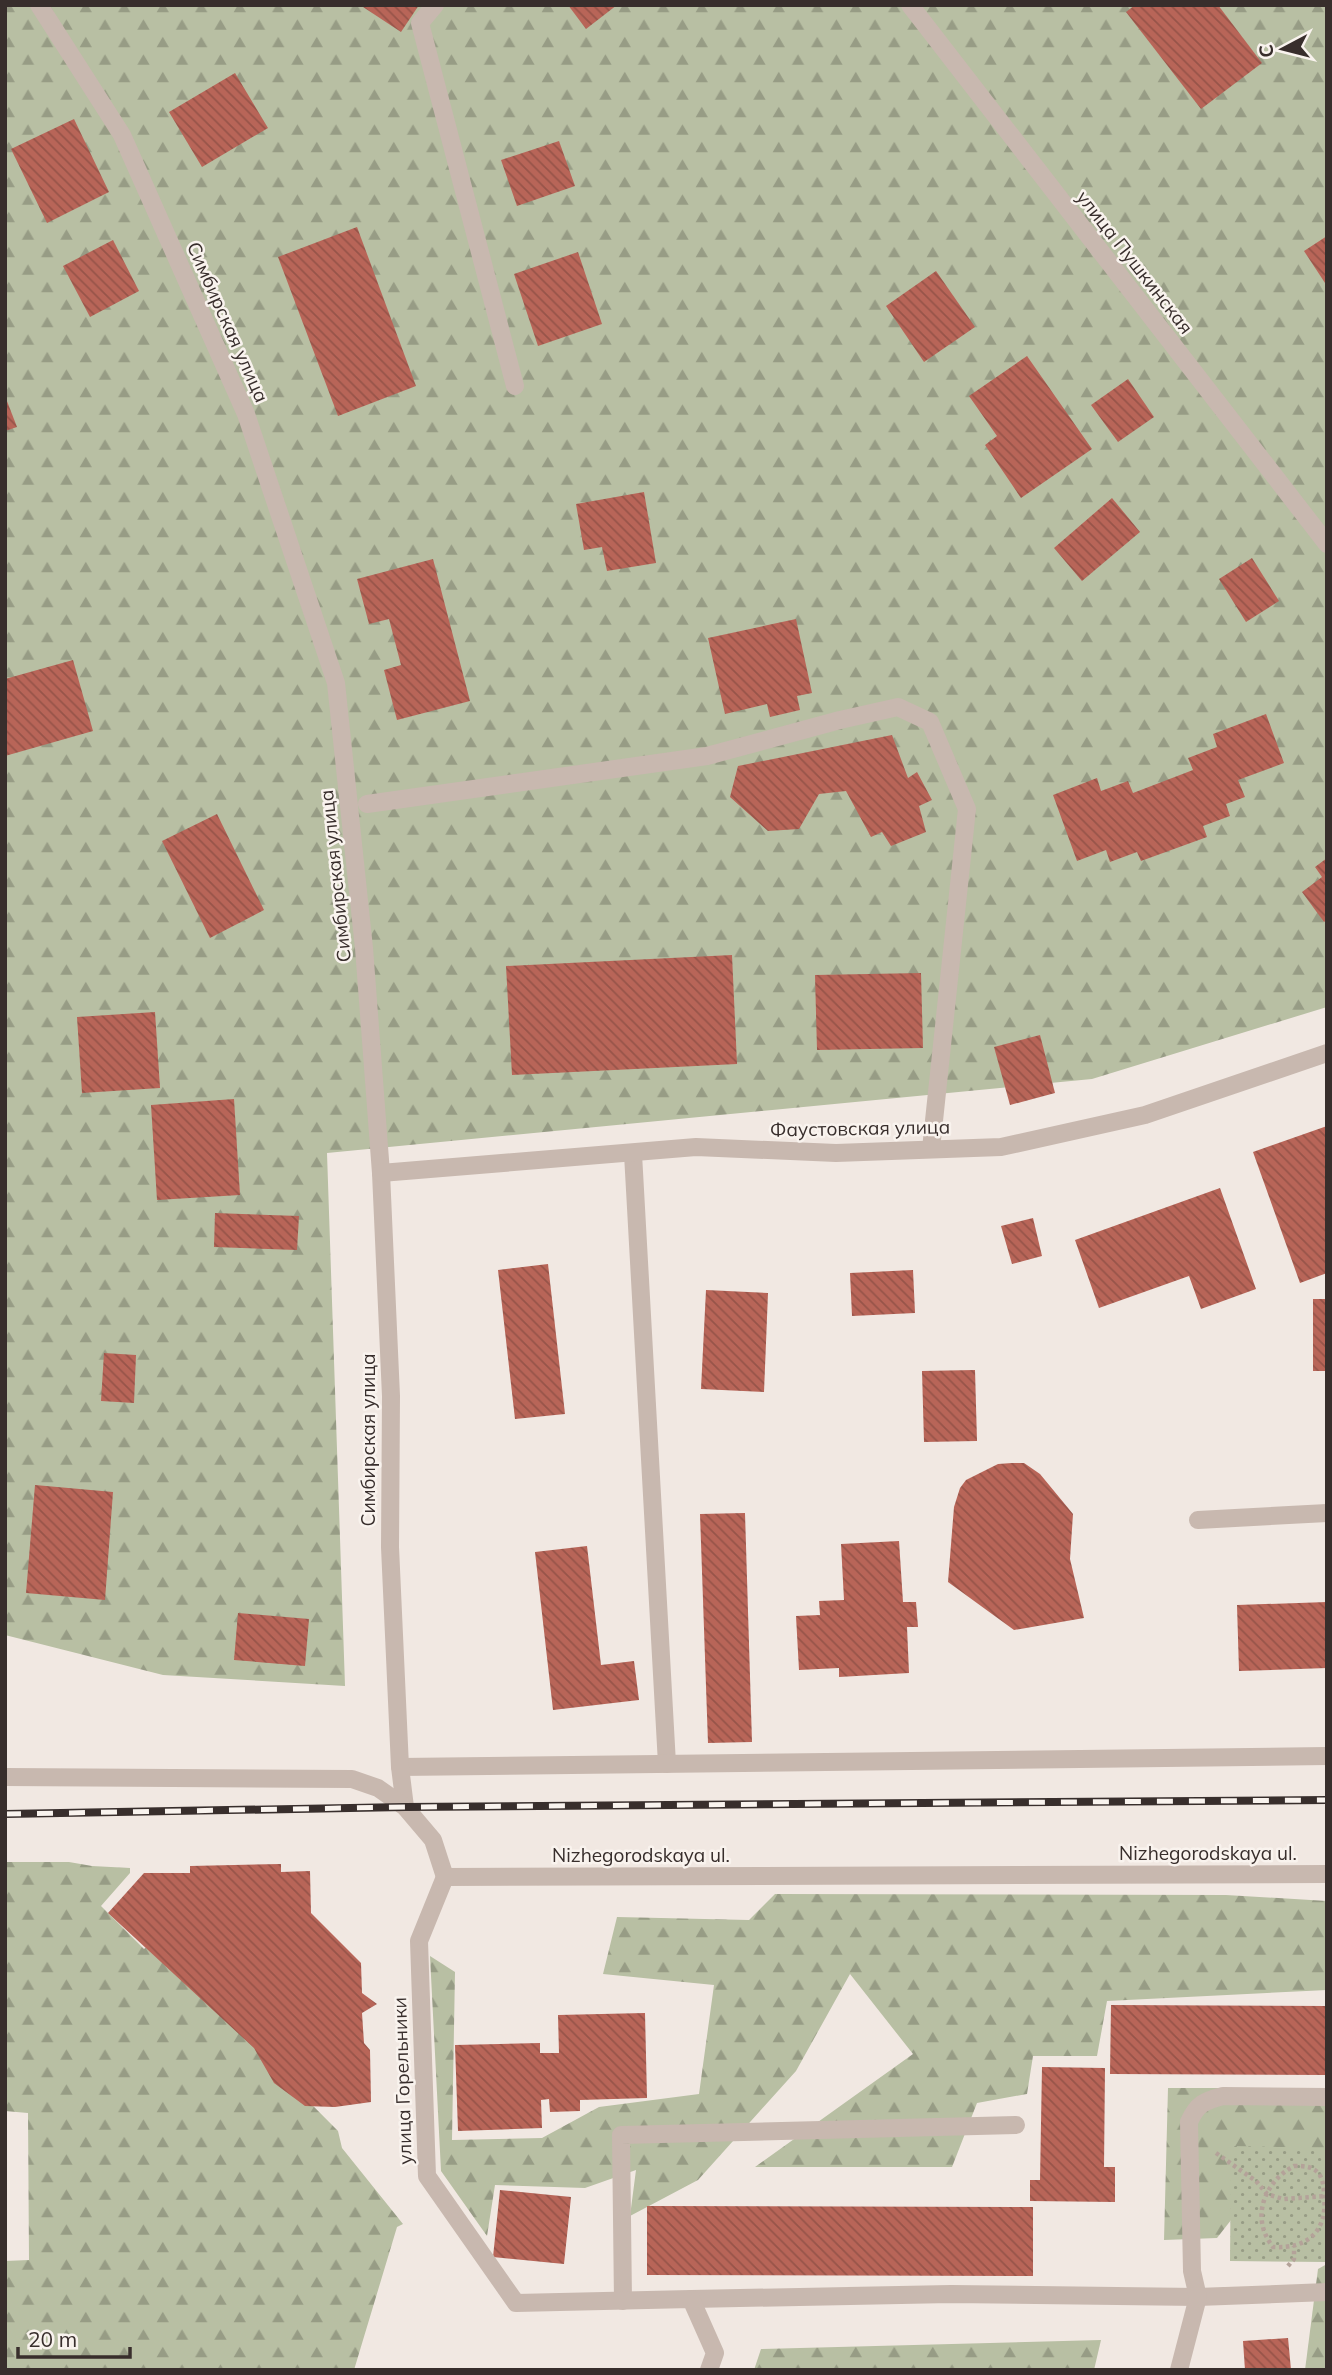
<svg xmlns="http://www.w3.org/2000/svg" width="1332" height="2375" viewBox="0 0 1332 2375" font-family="Mulish,sans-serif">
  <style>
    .forest { fill: url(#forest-firs) }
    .park { fill: url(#park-dots) }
    .building { fill: url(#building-back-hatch) }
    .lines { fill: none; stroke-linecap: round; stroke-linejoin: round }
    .path { stroke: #b4a299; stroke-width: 4.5; stroke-dasharray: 3.5 3.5; stroke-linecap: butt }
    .service { stroke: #c8b8af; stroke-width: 18 }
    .minor { stroke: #c8b8af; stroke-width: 18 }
    .tertiary { stroke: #c8b8af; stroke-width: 18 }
    .rail-casing { stroke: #382e2c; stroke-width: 8 }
    .rail { stroke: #f9f3ee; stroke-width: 5; stroke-dasharray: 16; stroke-linecap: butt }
    .labels { text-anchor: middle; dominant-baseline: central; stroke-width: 5; stroke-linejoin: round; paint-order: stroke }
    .street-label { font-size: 19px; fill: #382e2c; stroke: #f9f3ee }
  </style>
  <defs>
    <pattern id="forest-firs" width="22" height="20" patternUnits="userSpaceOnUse" patternTransform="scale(1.75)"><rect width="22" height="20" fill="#b8bfa3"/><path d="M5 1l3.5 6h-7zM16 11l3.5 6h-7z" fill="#979c85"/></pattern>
    <pattern id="park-dots" width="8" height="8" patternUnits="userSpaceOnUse" patternTransform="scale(1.75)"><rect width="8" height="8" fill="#b8bfa3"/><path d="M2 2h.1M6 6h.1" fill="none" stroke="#979c85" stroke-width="1.8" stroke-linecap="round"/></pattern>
    <pattern id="building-back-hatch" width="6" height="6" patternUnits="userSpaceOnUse" patternTransform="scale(1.75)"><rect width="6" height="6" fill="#b86558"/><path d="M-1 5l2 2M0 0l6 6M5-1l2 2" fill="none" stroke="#975449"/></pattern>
  </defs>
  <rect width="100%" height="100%" fill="#f1e8e2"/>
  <!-- forest -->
  <g class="forest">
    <polygon points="5,5 1327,5 1327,1007 1092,1079 327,1153 345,1686 163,1675 5,1635"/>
    <polygon points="5,1862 69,1862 92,1866 130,1868 130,1873 101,1906 144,1949 151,1943 338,2131 342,2148 403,2224 397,2227 354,2370 5,2370 5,2261 29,2260 28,2113 5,2111"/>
    <polygon points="775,1894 1226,1895 1327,1901 1327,1990 1107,2001 1097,2056 1033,2056 1027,2094 977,2103 952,2167 755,2167 913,2054 850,1974 796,2071 698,2180 630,2216 636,2170 585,2188 495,2185 487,2236 441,2171 430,1956 455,1972 452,2140 542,2138 599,2107 699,2094 714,1985 603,1974 617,1917 749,1920"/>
    <polygon points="1168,2088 1327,2088 1327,2176 1267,2174 1217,2238 1164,2240"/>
    <polygon points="1327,2264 1327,2370 1305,2370 1318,2269"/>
    <polygon points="1101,2340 1094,2370 754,2370 761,2349"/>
  </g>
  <!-- park -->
  <polygon class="park" points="1231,2146 1327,2148 1327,2262 1230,2261"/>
  <!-- building -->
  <g class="building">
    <polygon points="360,5 419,5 401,32"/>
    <polygon points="568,5 617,5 586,29"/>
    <polygon points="1135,5 1218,5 1262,63 1201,109 1126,12"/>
    <polygon points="235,73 268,128 202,167 169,112"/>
    <polygon points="74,119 109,192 47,223 11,149"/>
    <polygon points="559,141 575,186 517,206 501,160"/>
    <polygon points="357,227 416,386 338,416 278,257"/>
    <polygon points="1327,236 1327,286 1304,251"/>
    <polygon points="113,240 139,291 90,317 63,266"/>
    <polygon points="578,252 602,324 538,346 514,274"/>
    <polygon points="936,271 975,327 924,362 886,306"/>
    <polygon points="1027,356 1092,449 1021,498 985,445 997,436 969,396"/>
    <polygon points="1128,379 1154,417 1118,442 1091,405"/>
    <polygon points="5,396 17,427 5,431"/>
    <polygon points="644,492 656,563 607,571 602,547 584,550 576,504"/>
    <polygon points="1112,498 1140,532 1082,581 1054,548"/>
    <polygon points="1252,558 1279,601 1246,622 1219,579"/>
    <polygon points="433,559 470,701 397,720 384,670 401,665 389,619 369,624 357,579"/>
    <polygon points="796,619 812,693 797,696 800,710 770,717 767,704 725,714 708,638"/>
    <polygon points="73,660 93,731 5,756 5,679"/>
    <polygon points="1266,714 1284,763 1238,780 1245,797 1226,804 1230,816 1203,826 1207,837 1141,861 1137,852 1110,862 1106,850 1077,861 1053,795 1097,778 1101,791 1128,781 1133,793 1193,770 1188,758 1217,747 1213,734"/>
    <polygon points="892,735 908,778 917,772 932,800 919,806 926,832 891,846 882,832 871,837 846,791 819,794 799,829 768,831 730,797 738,766"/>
    <polygon points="217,814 264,910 210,938 162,841"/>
    <polygon points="1327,858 1327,920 1324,922 1302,892 1322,877 1315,867"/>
    <polygon points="732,955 737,1064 512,1075 506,966"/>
    <polygon points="921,973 923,1048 817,1050 815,975"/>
    <polygon points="155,1012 160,1088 82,1093 77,1017"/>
    <polygon points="1040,1035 1055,1093 1010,1105 994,1047"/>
    <polygon points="234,1099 240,1195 157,1200 151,1105"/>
    <polygon points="1327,1126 1327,1273 1300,1283 1253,1152"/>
    <polygon points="1220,1188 1256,1289 1201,1309 1189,1276 1099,1308 1075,1240"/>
    <polygon points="215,1213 299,1216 297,1250 214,1247"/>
    <polygon points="1033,1218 1042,1256 1012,1264 1001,1226"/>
    <polygon points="548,1264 565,1414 515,1419 498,1270"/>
    <polygon points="913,1270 915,1313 852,1316 850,1273"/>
    <polygon points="706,1290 768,1293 764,1392 701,1389"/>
    <rect x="1313" y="1299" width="14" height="72"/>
    <polygon points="104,1353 136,1355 134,1403 101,1401"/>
    <polygon points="975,1370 977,1441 924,1442 922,1371"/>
    <polygon points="1012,1463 1024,1463 1040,1474 1073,1514 1070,1559 1084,1618 1014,1630 948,1582 954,1507 960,1488 966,1480 998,1464"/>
    <polygon points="35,1485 113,1492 105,1600 26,1593"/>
    <polygon points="745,1513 752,1742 708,1743 700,1514"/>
    <polygon points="899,1541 903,1602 916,1602 918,1627 907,1627 909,1673 839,1677 839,1668 799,1670 796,1616 820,1615 819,1601 844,1600 841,1544"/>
    <polygon points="587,1546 601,1665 634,1661 639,1700 553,1710 535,1552"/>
    <polygon points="1327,1602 1327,1668 1239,1671 1237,1605"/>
    <polygon points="238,1613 309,1619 305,1666 234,1660"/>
    <polygon points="281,1864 281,1872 310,1871 311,1913 361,1963 362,1993 377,2004 362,2013 364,2043 370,2050 371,2102 335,2107 305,2106 274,2083 254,2048 108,1913 144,1873 190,1873 190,1866"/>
    <polygon points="1111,2005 1327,2006 1327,2075 1110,2074"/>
    <polygon points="645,2013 647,2098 580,2100 580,2111 550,2112 549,2099 541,2100 542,2128 458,2131 455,2045 540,2043 540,2053 559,2053 558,2015"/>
    <polygon points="1042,2067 1105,2068 1104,2167 1115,2167 1115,2202 1030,2201 1030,2180 1040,2180"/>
    <polygon points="500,2190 571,2197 564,2264 493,2257"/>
    <polygon points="647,2206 1033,2207 1033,2276 647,2275"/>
    <polygon points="1288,2338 1291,2370 1245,2370 1243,2341"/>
  </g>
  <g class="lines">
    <!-- path -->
    <g class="path">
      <polyline points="1216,2153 1256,2181 1267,2194 1283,2199 1325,2196"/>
      <path d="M1294 2166C1304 2166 1313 2166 1319 2174 1323 2179 1324 2189 1324 2195 1328 2232 1307 2249 1273 2247 1250 2218 1264 2182 1294 2166Z"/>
      <polyline points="1288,2266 1294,2259 1294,2246"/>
    </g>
    <!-- service -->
    <g class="service">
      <polyline points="435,5 420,23 515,386"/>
      <polyline points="367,804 707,756 840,720 898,707 930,722 967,809 931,1149"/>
      <polyline points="633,1154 667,1764"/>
      <polyline points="1198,1520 1327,1513"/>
      <polyline points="400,1767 1327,1756"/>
      <polyline points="691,2299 951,2294 1198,2297 1327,2292"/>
      <polyline points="623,2301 621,2135 1016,2125"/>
      <path d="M1179 2370 1198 2297 1192 2271 1189 2122C1197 2104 1204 2101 1223 2096L1327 2097"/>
    </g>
    <!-- minor -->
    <g class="minor">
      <polyline points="39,5 122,135 246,414 336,683 364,948 381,1173 391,1396 390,1547 400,1767 405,1807"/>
      <polyline points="910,5 1327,544"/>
      <polyline points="381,1173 696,1147 836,1153 1001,1147 1145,1115 1327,1053"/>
      <polyline points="445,1877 419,1941 427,2176 516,2303 691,2299 715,2353 709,2370"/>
    </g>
    <!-- tertiary -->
    <polyline class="tertiary" points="5,1777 352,1779 378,1788 405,1807 433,1840 445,1877 1327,1874"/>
    <defs>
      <polyline id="rail" points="5,1814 405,1807 1327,1800"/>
    </defs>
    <!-- rail casing -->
    <use href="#rail" class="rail-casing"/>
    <!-- rail -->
    <use href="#rail" class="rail"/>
  </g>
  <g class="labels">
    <!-- street labels -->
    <g class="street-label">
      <text transform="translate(1135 262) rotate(52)">улица Пушкинская</text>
      <text transform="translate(228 322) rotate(66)">Симбирская улица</text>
      <text transform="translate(335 876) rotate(-96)">Симбирская улица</text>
      <text transform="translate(860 1128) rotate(-1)">Фаустовская улица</text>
      <text transform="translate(368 1440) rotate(-90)">Симбирская улица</text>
      <text x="1208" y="1853">Nizhegorodskaya ul.</text>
      <text x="641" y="1855">Nizhegorodskaya ul.</text>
      <text transform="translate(402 2081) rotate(-92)">улица Горельники</text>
    </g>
  </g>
  <!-- border -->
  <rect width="1332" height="2375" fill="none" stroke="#382e2c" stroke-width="14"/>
  <!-- north arrow -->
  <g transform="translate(1283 49) rotate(263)" stroke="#f9f3ee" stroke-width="5" paint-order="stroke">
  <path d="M0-5L12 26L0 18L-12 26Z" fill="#382e2c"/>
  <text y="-10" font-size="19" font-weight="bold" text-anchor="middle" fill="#382e2c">С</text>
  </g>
  <!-- scale -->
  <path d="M18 2347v10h112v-10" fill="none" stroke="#382e2c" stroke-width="3.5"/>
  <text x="28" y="2347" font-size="21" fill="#382e2c" stroke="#f9f3ee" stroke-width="5" paint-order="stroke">20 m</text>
</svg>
